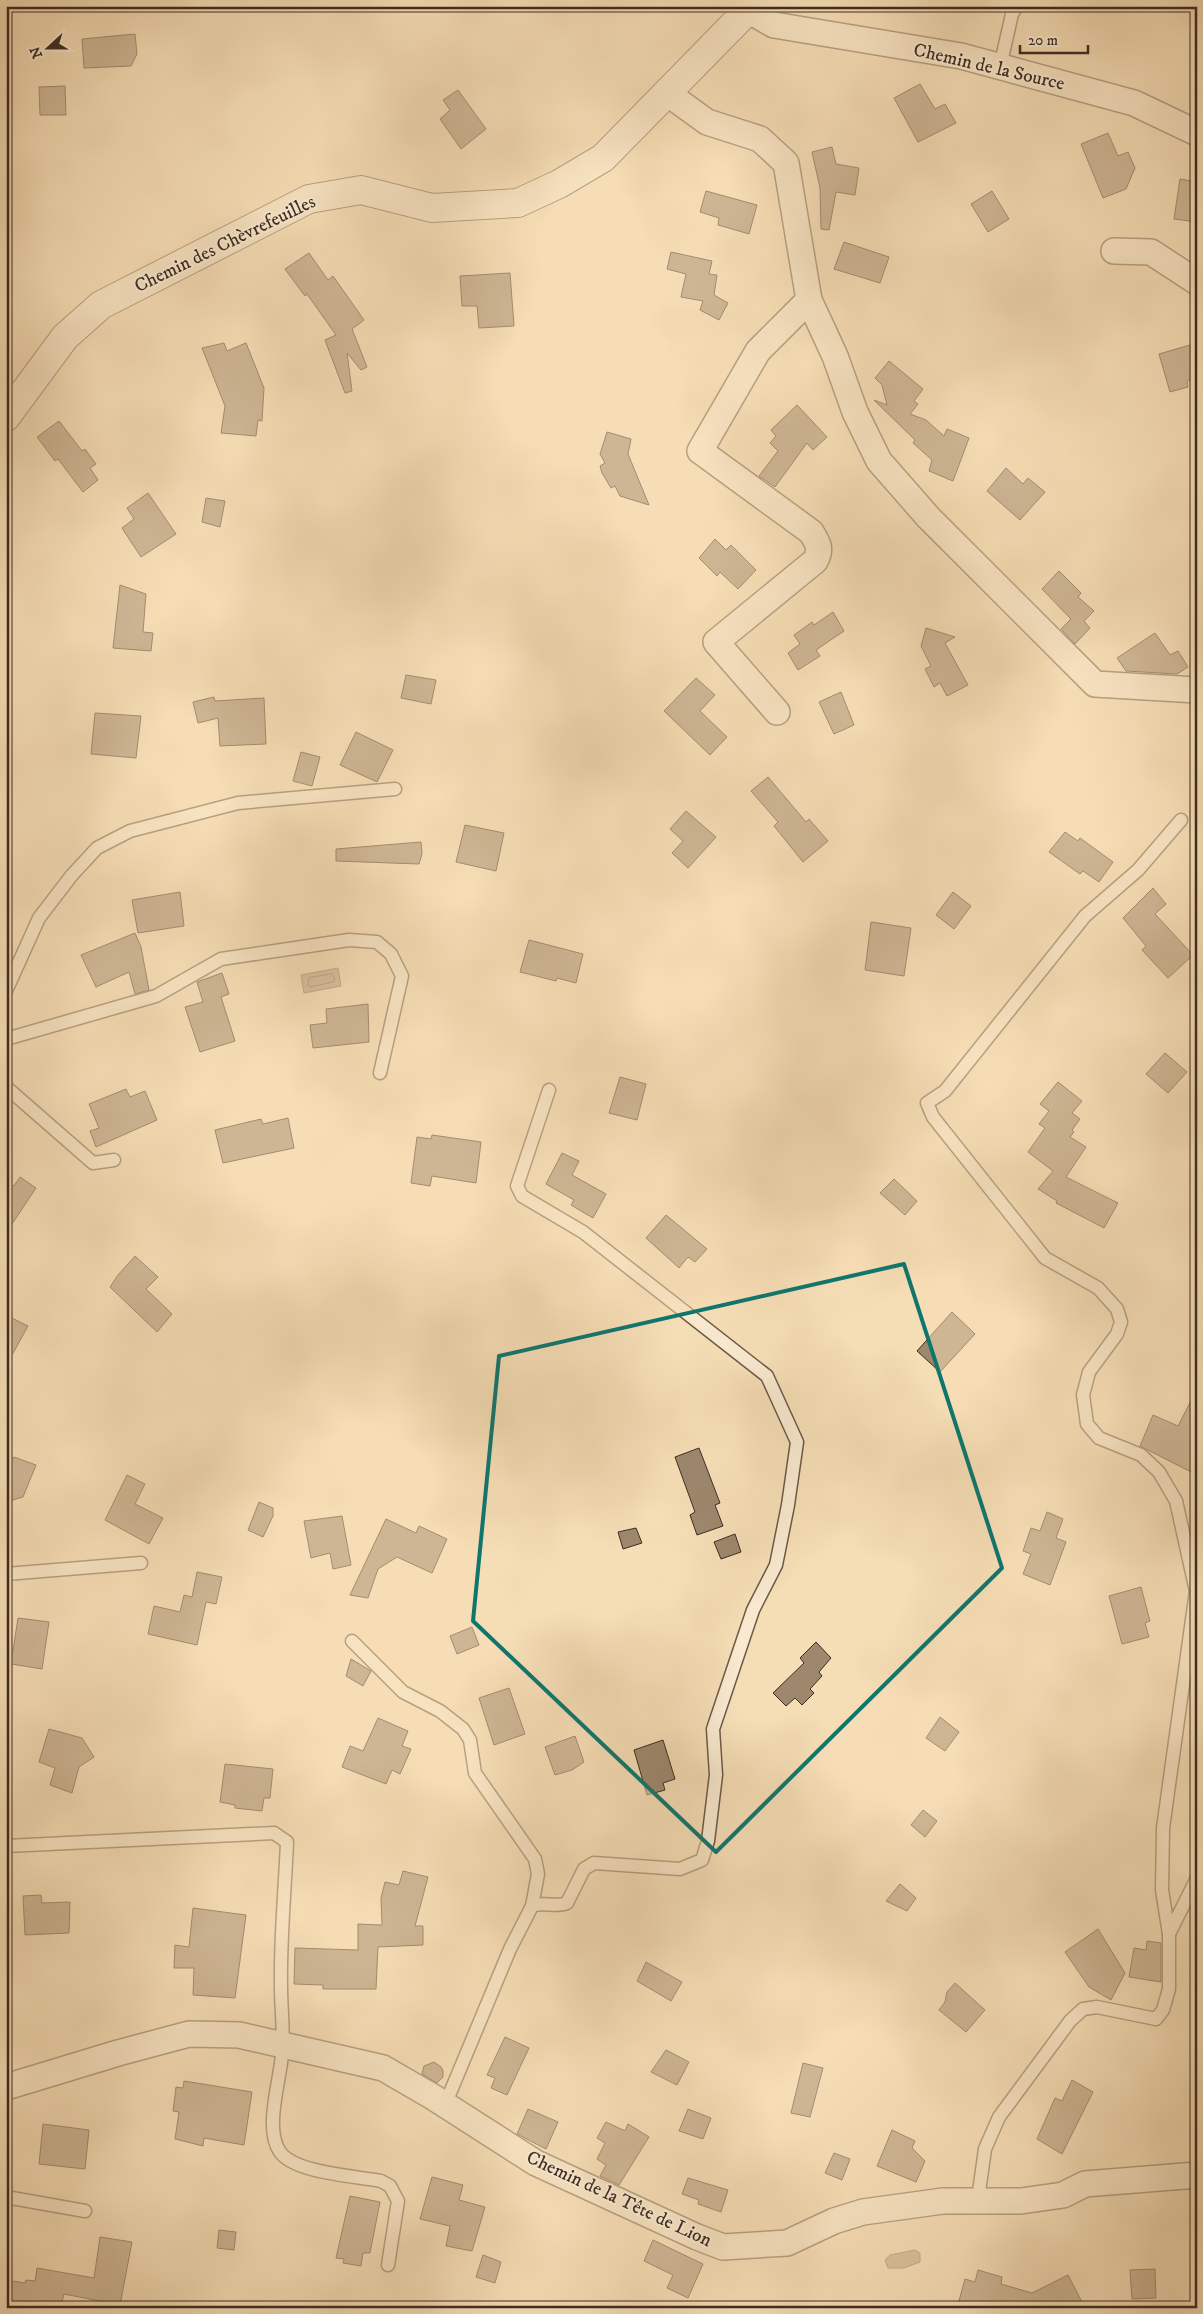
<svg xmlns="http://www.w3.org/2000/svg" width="1203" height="2314" viewBox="0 0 1203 2314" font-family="'IM FELL DW Pica',serif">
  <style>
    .water { fill: #b7a183; stroke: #87725c }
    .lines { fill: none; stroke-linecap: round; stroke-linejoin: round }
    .shore { stroke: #7a6652; stroke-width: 1 }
    .building { fill: #9d886e; stroke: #3e2c22 }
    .service-casing { stroke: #6c5847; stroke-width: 15 }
    .minor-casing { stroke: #6c5847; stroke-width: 28 }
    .tertiary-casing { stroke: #6c5847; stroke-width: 30 }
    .service { stroke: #f8e9cf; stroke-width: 12 }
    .minor { stroke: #f8e9cf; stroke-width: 25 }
    .tertiary { stroke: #f8e9cf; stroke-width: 28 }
    .marked { fill: none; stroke: #0f766e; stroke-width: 4; stroke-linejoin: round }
    .labels { text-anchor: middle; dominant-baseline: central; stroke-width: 4; stroke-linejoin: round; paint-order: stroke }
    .street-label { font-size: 19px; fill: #3e2c22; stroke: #f8e9cf }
  </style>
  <rect width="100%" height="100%" fill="#f5ddb5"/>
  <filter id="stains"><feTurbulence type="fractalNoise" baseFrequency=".004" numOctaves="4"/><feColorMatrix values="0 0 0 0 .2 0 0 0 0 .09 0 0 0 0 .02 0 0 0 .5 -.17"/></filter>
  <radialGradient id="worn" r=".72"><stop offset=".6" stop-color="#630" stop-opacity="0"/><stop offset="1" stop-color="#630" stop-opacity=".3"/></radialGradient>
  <!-- water -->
  <g class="water">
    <polygon points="338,968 341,986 304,993 301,975"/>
    <polygon points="915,2250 920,2253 920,2262 904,2268 888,2268 885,2260 890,2255"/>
  </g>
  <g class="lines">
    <!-- shore -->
    <polygon class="shore" points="332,974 335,979 333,982 310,987 308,985 309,978"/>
  </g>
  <!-- building -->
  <g class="building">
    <polygon points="135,34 137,54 131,66 84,68 82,39"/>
    <polygon points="920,84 935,109 945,104 956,123 918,142 894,98"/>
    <polygon points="65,86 66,115 40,115 39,87"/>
    <polygon points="458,90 486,129 461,149 440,119 450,110 443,100"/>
    <polygon points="1108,133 1118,156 1128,152 1135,168 1126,189 1103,198 1081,144"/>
    <polygon points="832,147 836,164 859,168 855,195 836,192 829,230 821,229 820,188 812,152"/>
    <polygon points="1180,179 1197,182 1197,222 1174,219"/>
    <polygon points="706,191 757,205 749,234 718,225 719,218 700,212"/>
    <polygon points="992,191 1009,219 988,232 971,204"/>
    <polygon points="844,242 889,257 880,283 834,269"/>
    <polygon points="671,252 712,261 709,274 717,275 714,295 728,303 719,320 700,310 703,301 681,297 686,274 667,269"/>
    <polygon points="309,253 328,280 333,276 364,320 352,329 367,367 361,370 347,353 352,391 345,393 325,340 336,335 307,294 305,296 285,269"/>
    <polygon points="510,273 514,326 479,328 477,306 462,306 460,276"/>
    <polygon points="224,343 227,351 246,343 264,388 262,421 258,420 256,436 221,433 225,406 202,348"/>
    <polygon points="1197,343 1197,377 1187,381 1188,387 1170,392 1159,354"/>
    <polygon points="889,361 923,389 914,401 918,404 910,414 926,420 944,436 947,429 969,438 953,481 929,471 932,460 913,443 915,440 874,400 887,405 882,385 875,378"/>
    <polygon points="797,405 827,437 813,450 807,443 775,487 759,476 778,451 770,443 776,436 771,430"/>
    <polygon points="59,421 82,451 85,449 96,464 90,468 98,480 83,492 58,459 55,461 37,437"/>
    <polygon points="607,432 631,439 628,454 649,505 620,496 615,486 611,488 602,473 600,466 605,463 600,454"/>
    <polygon points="1006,468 1023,484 1028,478 1045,492 1020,520 987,491"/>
    <polygon points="148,493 176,534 141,557 122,528 134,519 127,508"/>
    <polygon points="206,498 225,501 220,527 202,522"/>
    <polygon points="715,539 726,550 731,545 756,570 738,589 720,572 717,576 699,558"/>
    <polygon points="1059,571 1081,593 1078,597 1094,611 1084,621 1090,628 1075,644 1061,629 1071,619 1042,589"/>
    <polygon points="120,585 146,594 143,632 153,633 151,651 113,648"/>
    <polygon points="833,612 844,631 816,650 820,656 798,670 788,653 800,644 794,635 812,622 814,625"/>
    <polygon points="926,628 955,637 945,643 968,685 947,696 940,683 934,687 925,669 931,666 921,646"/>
    <polygon points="1155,633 1170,655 1178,651 1188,667 1177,674 1126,671 1117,658"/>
    <polygon points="406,675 436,680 431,704 401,698"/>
    <polygon points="696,678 715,695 700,711 727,737 710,755 664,711"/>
    <polygon points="841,692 854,725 834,734 819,702"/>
    <polygon points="214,697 215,701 264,698 266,744 220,746 218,718 198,723 193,702"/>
    <polygon points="95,713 141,716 136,758 91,754"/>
    <polygon points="356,732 393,750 377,782 340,765"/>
    <polygon points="301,752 320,757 312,786 293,781"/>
    <polygon points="768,777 806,822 809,819 828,841 803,862 774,826 778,822 751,791"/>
    <polygon points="686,811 716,837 688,868 672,853 683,841 670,829"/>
    <polygon points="465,825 504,833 496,871 456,862"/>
    <polygon points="1065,832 1078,841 1080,838 1113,862 1099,882 1083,871 1080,874 1049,852"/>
    <polygon points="421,842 422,854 419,864 336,861 336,849"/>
    <polygon points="1153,888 1166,904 1155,914 1193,955 1168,978 1142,950 1146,946 1123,918"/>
    <polygon points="180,892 184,926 138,933 132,900"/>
    <polygon points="953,892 971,906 954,929 936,915"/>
    <polygon points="871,922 911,928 904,976 865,970"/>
    <polygon points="135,933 141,947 149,990 135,994 129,972 96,987 81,955"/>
    <polygon points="529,940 583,954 576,983 557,978 556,981 520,972"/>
    <polygon points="222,973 229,994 221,997 235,1041 200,1052 185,1007 203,1002 197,982"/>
    <polygon points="368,1004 369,1042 313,1048 310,1025 327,1023 326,1009"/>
    <polygon points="1165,1053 1187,1072 1168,1093 1146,1074"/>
    <polygon points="620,1077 646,1084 637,1120 609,1113"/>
    <polygon points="1058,1082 1082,1101 1072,1113 1080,1119 1072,1130 1074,1132 1070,1137 1086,1147 1066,1177 1118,1203 1104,1228 1056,1203 1057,1201 1038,1189 1053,1171 1028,1152 1045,1128 1039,1124 1049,1111 1040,1104"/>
    <polygon points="126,1089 130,1097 145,1091 157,1120 96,1147 90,1131 99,1128 89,1104"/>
    <polygon points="288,1118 294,1148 223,1163 215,1130 261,1119 263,1124"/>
    <polygon points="432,1135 481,1142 476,1183 432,1176 430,1186 411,1183 417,1137 431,1139"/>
    <polygon points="562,1153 579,1161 572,1175 606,1194 593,1218 571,1205 574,1200 546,1184"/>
    <polygon points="20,1177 36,1188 6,1233 6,1181 14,1186"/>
    <polygon points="894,1179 917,1201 905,1215 880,1193"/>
    <polygon points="666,1215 707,1249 695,1262 688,1257 679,1268 646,1238"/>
    <polygon points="135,1256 158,1277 146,1289 172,1314 157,1332 110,1287 118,1275"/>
    <polygon points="952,1312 975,1334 940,1372 917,1351"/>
    <polygon points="6,1315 28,1326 6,1366"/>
    <polygon points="1197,1389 1197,1475 1140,1446 1153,1415 1178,1426"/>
    <polygon points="699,1448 720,1503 715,1505 723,1526 697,1535 690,1515 695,1512 675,1457"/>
    <polygon points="14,1457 36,1465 23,1497 6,1502 6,1474"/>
    <polygon points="127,1475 145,1484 135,1504 163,1518 149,1544 105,1520"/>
    <polygon points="259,1502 273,1508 273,1516 263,1537 248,1530"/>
    <polygon points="1047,1512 1063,1519 1056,1538 1066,1542 1050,1585 1023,1574 1031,1554 1023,1551 1031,1528 1040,1531"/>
    <polygon points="342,1516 351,1565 333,1569 330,1553 311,1558 304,1521"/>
    <polygon points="386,1519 416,1533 419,1526 447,1539 432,1573 397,1557 378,1569 368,1598 350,1595"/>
    <polygon points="636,1528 642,1543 623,1549 618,1532"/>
    <polygon points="735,1534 741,1552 721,1559 714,1542"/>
    <polygon points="197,1572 222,1577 216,1604 206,1602 197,1645 148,1634 154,1606 180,1612 184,1595 192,1597"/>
    <polygon points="1141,1587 1150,1621 1145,1623 1149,1637 1122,1644 1109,1596"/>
    <polygon points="18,1618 49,1622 42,1669 11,1664"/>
    <polygon points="472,1627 479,1645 457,1654 450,1636"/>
    <polygon points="816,1642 831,1658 819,1672 822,1676 810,1689 814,1693 802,1705 795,1698 786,1706 773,1693 804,1663 800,1658"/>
    <polygon points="351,1659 371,1671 363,1686 346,1676"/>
    <polygon points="509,1688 525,1734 494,1745 479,1698"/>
    <polygon points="940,1717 959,1732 945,1751 926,1738"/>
    <polygon points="378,1718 408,1731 402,1746 411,1749 400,1774 392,1770 386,1784 342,1767 350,1746 363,1751"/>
    <polygon points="49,1729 82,1738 94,1757 79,1767 72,1793 50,1785 55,1768 39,1762"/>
    <polygon points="575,1736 584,1762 572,1770 555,1775 545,1747"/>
    <polygon points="663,1740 675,1779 663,1783 665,1790 647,1795 634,1750"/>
    <polygon points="225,1764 273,1769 270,1798 264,1798 262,1811 235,1808 235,1805 220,1802"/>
    <polygon points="923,1810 937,1821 925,1837 911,1825"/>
    <polygon points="403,1871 428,1877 415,1926 423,1926 423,1945 378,1947 376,1989 323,1989 323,1985 294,1984 295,1948 358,1950 358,1924 382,1925 381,1898 385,1882 399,1885"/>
    <polygon points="900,1884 916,1898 907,1911 886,1901"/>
    <polygon points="41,1895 42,1903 70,1902 69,1933 25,1935 23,1896"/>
    <polygon points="193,1908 246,1915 235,1998 193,1995 194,1968 174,1968 175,1945 189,1947"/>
    <polygon points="1098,1929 1125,1973 1111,2000 1089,1987 1065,1952"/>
    <polygon points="1147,1941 1161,1943 1161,1982 1129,1977 1134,1948 1146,1950"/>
    <polygon points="646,1962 682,1982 671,2001 637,1981"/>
    <polygon points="955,1983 985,2010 966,2032 939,2010 945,2002 947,1992"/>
    <polygon points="505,2037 529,2048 507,2095 491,2088 495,2078 487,2075"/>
    <polygon points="666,2050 689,2062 677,2085 651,2072"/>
    <polygon points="434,2062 441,2067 443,2071 443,2077 437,2083 422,2074 424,2066"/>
    <polygon points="803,2063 823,2068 810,2117 791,2113"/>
    <polygon points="1072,2080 1093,2092 1062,2154 1037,2139 1055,2098 1062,2101"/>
    <polygon points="184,2081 252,2092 244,2145 204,2138 203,2146 175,2139 179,2112 173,2111 176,2087 183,2088"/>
    <polygon points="528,2109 558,2122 546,2149 517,2134"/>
    <polygon points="688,2109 711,2118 703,2139 679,2131"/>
    <polygon points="606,2122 625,2131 628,2124 649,2137 619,2185 600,2176 606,2165 597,2159 605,2143 597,2138"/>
    <polygon points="43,2124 89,2130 85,2169 39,2164"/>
    <polygon points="892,2130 915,2141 912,2148 925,2161 916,2182 877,2166"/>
    <polygon points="834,2153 850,2159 842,2180 825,2173"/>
    <polygon points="432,2177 463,2185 459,2200 485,2207 472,2251 446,2246 450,2226 420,2219"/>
    <polygon points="688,2178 728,2190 721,2212 698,2204 699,2200 682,2194"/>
    <polygon points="350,2196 380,2202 370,2253 363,2253 361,2266 343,2263 344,2259 336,2258"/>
    <polygon points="219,2230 236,2232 234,2250 217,2248"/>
    <polygon points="100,2237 132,2242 120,2305 64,2294 61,2306 33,2302 32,2307 6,2303 6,2280 25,2283 26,2280 35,2281 37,2268 94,2278"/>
    <polygon points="653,2240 703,2264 688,2298 667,2288 673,2275 644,2261"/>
    <polygon points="483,2255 501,2262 495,2283 476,2277"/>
    <polygon points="1155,2269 1156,2298 1132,2299 1130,2270"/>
    <polygon points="978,2270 1002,2277 1001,2284 1032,2293 1068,2275 1085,2308 957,2308 965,2279 975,2282"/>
  </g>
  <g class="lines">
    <defs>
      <g id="service">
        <polyline points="1000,67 1012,14 1017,6"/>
        <polyline points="6,991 39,918 72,875 97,848 130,831 238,803 395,789"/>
        <polyline points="6,1039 156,996 221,959 349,940 377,942 391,954 402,976 380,1073"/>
        <polyline points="6,1087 93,1163 114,1160"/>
        <polyline points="6,1574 141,1563"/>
        <polyline points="352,1641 403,1692 440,1711 463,1729 470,1740 475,1773 535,1859 538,1874 532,1906"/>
        <path d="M6 1846 274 1833 287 1842C285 1890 280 1939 281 1987 281 2012 285 2037 281 2063 278 2087 265 2131 280 2152 295 2173 355 2176 381 2181L390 2186 398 2201 388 2265"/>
        <polyline points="1169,1934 1197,1878"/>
        <path d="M445 2105 510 1949 532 1906C544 1901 555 1908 567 1903L584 1869 594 1863 680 1869 702 1860 708 1841 716 1775 713 1729 753 1610 776 1565 788 1505 797 1442 767 1376 583 1232 522 1196 517 1186 549 1090"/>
        <polyline points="6,2197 85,2211"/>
        <polyline points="978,2199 985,2149 999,2117 1070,2021 1083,2009 1097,2007 1156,2019 1163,2010 1169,1989 1169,1934 1162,1890 1163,1828 1196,1591 1176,1501 1159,1472 1141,1455 1099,1438 1087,1424 1083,1395 1089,1372 1117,1334 1121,1322 1117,1309 1098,1288 1045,1258 933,1117 927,1103 945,1091 1085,916 1138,870 1181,820"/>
      </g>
      <g id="minor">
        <polyline points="748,10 774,25 961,56 1134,103 1197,133"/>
        <polyline points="667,93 707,122 760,139 786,163 809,300 835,356 855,412 879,461 928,517 1095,684 1197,690"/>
        <polyline points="1114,251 1151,252 1197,282"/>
        <path d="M777 712 716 642 815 561C822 549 818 543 811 532L700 451 758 351 809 300"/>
        <polyline points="6,2087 118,2053 189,2034 239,2035 383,2068 433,2097 536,2163 697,2237 723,2247 787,2243 834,2221 863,2212 943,2201 1021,2201 1063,2195 1085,2184 1197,2175"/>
      </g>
      <polyline id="tertiary" points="6,417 65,337 101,305 309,199 361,190 432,208 518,203 559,184 603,158 752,6"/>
    </defs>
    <!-- service casing -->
    <use href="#service" class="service-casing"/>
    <!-- minor casing -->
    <use href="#minor" class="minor-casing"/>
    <!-- tertiary casing -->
    <use href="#tertiary" class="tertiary-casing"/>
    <!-- service -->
    <use href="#service" class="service"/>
    <!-- minor -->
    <use href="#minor" class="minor"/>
    <!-- tertiary -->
    <use href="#tertiary" class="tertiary"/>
  </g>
  <!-- marked area -->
  <path d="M0 0H1203V2314H0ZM904 1264 1002 1568 716 1852 473 1621 499 1356Z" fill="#f5ddb5" fill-opacity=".55" fill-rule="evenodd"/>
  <path class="marked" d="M904 1264 1002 1568 716 1852 473 1621 499 1356Z"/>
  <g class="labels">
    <!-- street labels -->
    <g class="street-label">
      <text transform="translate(989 67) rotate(13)">Chemin de la Source</text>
      <text transform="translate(225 244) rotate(-26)">Chemin des Chèvrefeuilles</text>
      <text transform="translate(619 2199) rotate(25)">Chemin de la Tête de Lion</text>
    </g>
  </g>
  <!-- margin -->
  <rect width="1203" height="2314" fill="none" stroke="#f5ddb5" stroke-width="25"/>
  <rect x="8" y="8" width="1188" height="2299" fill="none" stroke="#3e2c22" stroke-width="2.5"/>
  <rect x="12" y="12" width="1178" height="2289" fill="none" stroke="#3e2c22"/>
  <!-- north arrow -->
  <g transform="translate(48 48) rotate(249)" stroke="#f8e9cf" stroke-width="4" paint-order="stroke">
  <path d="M0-4L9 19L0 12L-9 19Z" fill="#3e2c22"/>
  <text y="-8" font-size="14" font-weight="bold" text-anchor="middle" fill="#3e2c22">N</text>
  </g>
  <!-- scale -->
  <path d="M1020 45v8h68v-8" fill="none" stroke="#3e2c22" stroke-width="2.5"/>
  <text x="1028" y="45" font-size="15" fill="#3e2c22" stroke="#f8e9cf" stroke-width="4" paint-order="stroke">20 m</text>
  <rect width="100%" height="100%" filter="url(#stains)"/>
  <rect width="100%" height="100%" fill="url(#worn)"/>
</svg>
